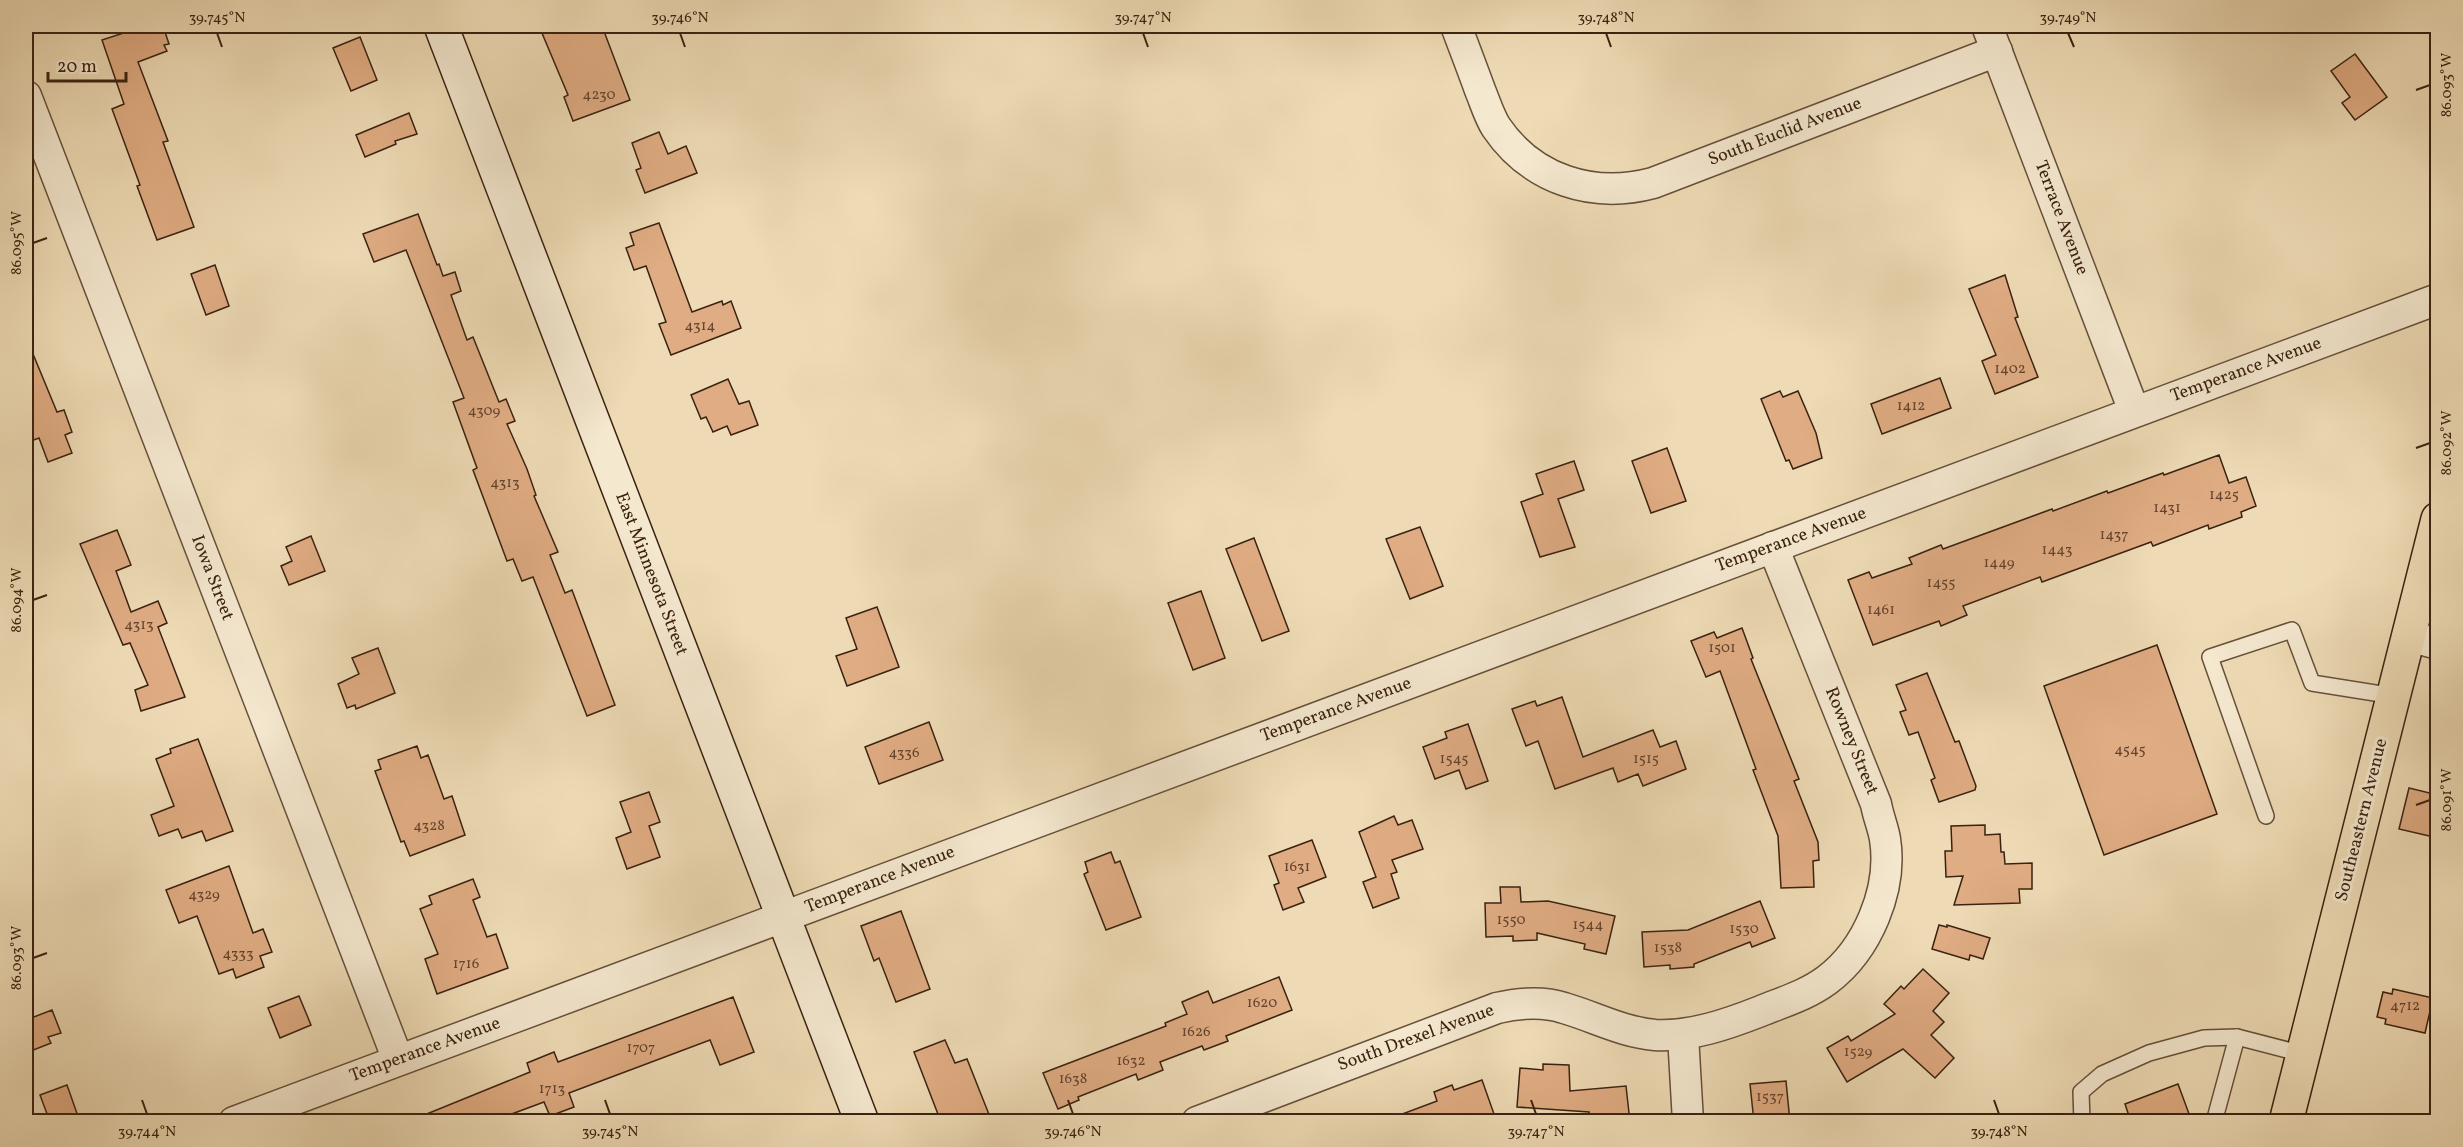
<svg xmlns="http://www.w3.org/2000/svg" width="2463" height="1147" viewBox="0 0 2463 1147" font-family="Vollkorn,serif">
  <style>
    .building { fill: #e0ac83; stroke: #3a2211; stroke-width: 1.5 }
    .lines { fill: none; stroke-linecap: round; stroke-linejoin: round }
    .lane-casing { stroke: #67503a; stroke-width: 18 }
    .street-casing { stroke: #67503a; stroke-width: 33 }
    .secondary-casing { stroke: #3a2211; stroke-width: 36 }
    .primary-casing { stroke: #3a2211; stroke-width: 36 }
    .lane { stroke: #f4e8cf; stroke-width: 15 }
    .street { stroke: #f4e8cf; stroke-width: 30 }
    .secondary { stroke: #f4e8cf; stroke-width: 33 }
    .primary { stroke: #eedbb5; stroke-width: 33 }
    .ticks { fill: none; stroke: #3a2211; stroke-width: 2 }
    .labels { text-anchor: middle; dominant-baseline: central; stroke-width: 6; stroke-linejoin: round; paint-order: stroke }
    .number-label { font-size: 15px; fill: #64442e }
    .street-label { font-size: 18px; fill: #3a2211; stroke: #f4e8cf }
    .neatline { fill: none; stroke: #3a2211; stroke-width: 2 }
    .ticks-label { font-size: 15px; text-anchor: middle; fill: #3a2211 }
  </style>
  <rect width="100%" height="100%" fill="#eedbb5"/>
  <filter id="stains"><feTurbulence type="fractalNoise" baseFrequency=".00333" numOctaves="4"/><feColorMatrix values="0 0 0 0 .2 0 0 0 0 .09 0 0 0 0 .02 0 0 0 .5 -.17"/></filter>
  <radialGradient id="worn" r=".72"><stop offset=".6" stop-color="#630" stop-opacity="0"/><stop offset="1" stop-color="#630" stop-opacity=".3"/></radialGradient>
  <!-- building -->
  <g class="building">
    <polygon points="145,26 163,26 169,44 164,45 167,51 138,62 168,141 163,142 194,227 157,240 137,186 140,185 112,109 124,104 102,40"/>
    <polygon points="539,26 602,26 630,100 573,121 564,97 568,95"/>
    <polygon points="360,37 377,80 351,91 333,48"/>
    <polygon points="2355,54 2387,97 2355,120 2342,103 2350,97 2331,71"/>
    <polygon points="409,113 417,134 395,141 396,144 365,157 356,135"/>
    <polygon points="659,132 668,154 686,146 697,173 645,193 636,170 641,168 632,143"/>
    <polygon points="418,214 437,265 439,264 443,276 455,272 461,291 451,295 467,340 473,337 499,402 506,399 515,421 507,424 527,469 536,495 534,496 558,552 550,555 565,593 572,590 615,705 587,716 533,577 522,581 513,559 507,561 473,470 477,468 453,402 464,398 406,250 374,262 363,234"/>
    <polygon points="659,223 692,312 722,301 723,305 731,301 741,328 671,355 659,324 666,322 646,266 634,270 626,248 634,245 630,233"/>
    <polygon points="215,265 229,306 206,315 191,274"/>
    <polygon points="2005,275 2018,317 2015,318 2038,377 1995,394 1982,361 1996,355 1969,289"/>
    <polygon points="26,337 57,412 64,410 72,432 65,435 72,453 48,462 39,438 26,443"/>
    <polygon points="1940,378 1951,408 1882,434 1871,404"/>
    <polygon points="728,379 739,404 749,401 758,425 731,435 727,426 713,432 706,417 701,419 691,395"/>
    <polygon points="1780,391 1783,397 1798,391 1816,433 1822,458 1793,469 1789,460 1786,461 1761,399"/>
    <polygon points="1667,448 1686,501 1651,513 1632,461"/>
    <polygon points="2219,455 2229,483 2246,477 2256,506 2241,512 2242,517 2209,529 2208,525 2153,546 2151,542 2042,582 2040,577 1963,606 1967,615 1941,626 1939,621 1873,645 1848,580 1869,572 1872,578 1912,564 1909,558 1941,545 1943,549 2052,509 2053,511 2107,491 2108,493 2163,473 2164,475"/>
    <polygon points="1574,461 1584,490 1558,499 1575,547 1540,557 1521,502 1543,494 1536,474"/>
    <polygon points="1420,527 1443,586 1410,599 1386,539"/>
    <polygon points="117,530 131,565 116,571 131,612 158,601 167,623 158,627 185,697 141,711 135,690 148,685 130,643 123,645 80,544"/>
    <polygon points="311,536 325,571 289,585 281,566 292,561 286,547"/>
    <polygon points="1254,538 1289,631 1262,641 1226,549"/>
    <polygon points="1201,591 1225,658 1193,670 1168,603"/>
    <polygon points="877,607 899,667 847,686 836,656 857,649 846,618"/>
    <polygon points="1742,628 1753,658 1751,659 1799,779 1794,781 1818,842 1819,860 1813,861 1814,887 1781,888 1778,836 1753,770 1756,769 1720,671 1706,677 1691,641 1714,632 1717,638"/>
    <polygon points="2157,645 2217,814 2104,855 2044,686"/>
    <polygon points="378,648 395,693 356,709 355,705 347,708 338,684 359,674 352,658"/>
    <polygon points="1927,673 1955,742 1959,741 1976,786 1975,790 1939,802 1931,780 1935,778 1918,732 1909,735 1900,712 1906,710 1896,685"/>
    <polygon points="1562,697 1583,757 1653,730 1660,747 1676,741 1686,769 1643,786 1638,774 1618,782 1613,768 1555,789 1538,741 1526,746 1512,709 1535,701 1537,706"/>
    <polygon points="929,722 943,760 879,784 865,747"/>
    <polygon points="1468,724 1488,781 1466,789 1459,770 1435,779 1423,747 1447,738 1445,732"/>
    <polygon points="198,739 233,831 206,841 202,831 182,838 178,829 159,836 151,815 174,806 156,759 171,753 170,749"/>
    <polygon points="417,746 421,758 428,755 444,799 452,796 465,835 410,856 404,841 401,842 375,771 381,769 378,760"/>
    <polygon points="2409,788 2438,795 2438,838 2399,829"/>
    <polygon points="649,792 660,822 649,826 660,857 627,869 616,838 631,832 620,802"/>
    <polygon points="1394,816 1398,825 1412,820 1423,849 1392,860 1397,872 1391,874 1399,898 1373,908 1363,882 1376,877 1359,832"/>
    <polygon points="1985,825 1985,835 2000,834 2001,852 2004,852 2005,864 2032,863 2032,889 2019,889 2020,903 1954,905 1963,876 1946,877 1945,851 1952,851 1951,826"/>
    <polygon points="1312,840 1326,877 1298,888 1304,902 1283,910 1274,885 1279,883 1269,856"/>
    <polygon points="1111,852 1115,863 1120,861 1141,917 1106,930 1084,874 1088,872 1085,862"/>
    <polygon points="229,866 253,933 263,929 272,952 260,956 264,967 236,978 233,969 219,974 197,916 179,923 166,890"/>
    <polygon points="473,879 480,897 473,900 487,937 496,934 508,968 437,994 425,959 438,954 420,909 432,904 429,896"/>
    <polygon points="1500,887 1520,887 1521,902 1548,901 1615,916 1606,954 1584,949 1585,944 1537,933 1537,940 1513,941 1513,936 1486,937 1485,903 1501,903"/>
    <polygon points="1760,901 1775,938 1752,947 1750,942 1694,964 1694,967 1670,969 1670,965 1644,967 1642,932 1688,930"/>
    <polygon points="901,911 930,989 896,1002 879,958 874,961 861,926"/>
    <polygon points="1939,925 1947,927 1947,925 1990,938 1983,959 1970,955 1969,960 1932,949"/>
    <polygon points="1923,969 1949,993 1933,1011 1944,1022 1931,1035 1954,1058 1935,1078 1903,1049 1847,1082 1827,1048 1848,1036 1851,1041 1895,1014 1884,1004 1901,986 1904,989"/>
    <polygon points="1279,977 1292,1010 1226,1036 1228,1041 1204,1050 1202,1046 1160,1062 1163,1070 1138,1080 1136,1074 1078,1097 1079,1100 1058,1109 1043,1073 1166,1026 1165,1023 1187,1014 1182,1002 1208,991 1213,1003"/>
    <polygon points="2393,989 2433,998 2425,1033 2385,1024 2386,1019 2377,1017 2383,992 2392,994"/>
    <polygon points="299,996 311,1025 280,1038 268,1008"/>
    <polygon points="733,997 754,1052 720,1065 710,1040 569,1093 574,1107 550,1116 544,1102 490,1122 407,1122 530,1072 527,1063 554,1052 558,1062"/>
    <polygon points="52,1010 61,1033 48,1037 51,1043 26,1053 26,1020"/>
    <polygon points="945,1040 955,1063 967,1059 992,1122 941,1122 914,1052"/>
    <polygon points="1543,1064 1569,1065 1570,1091 1626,1086 1630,1122 1590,1122 1589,1112 1517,1107 1520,1068 1543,1070"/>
    <polygon points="1482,1080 1494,1114 1472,1122 1389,1122 1389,1119 1437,1101 1434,1092 1452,1085 1454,1090"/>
    <polygon points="1786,1081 1790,1122 1754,1122 1750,1084"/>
    <polygon points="2178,1084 2192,1122 2131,1122 2125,1104"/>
    <polygon points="67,1085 80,1122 50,1122 40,1095"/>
  </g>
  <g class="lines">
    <defs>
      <g id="lane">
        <polyline points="2266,816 2210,657 2292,630 2312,683 2394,696"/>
        <polyline points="2082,1122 2081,1092 2102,1074 2149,1053 2204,1038 2237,1037 2303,1054"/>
        <polyline points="2214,1122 2237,1037"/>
      </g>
      <g id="street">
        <path d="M1456 26C1464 47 1472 68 1480 90 1485 102 1489 116 1496 127 1532 180 1593 199 1653 183L1997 51"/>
        <polyline points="1987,26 2134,411"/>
        <polyline points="26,96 398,1060"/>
        <polyline points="2409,636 2438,644"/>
        <polyline points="1683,1035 1688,1122"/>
        <polyline points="234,1122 2438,299"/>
        <path d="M1197 1122 1497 1008C1519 1003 1543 1001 1564 1008 1595 1017 1622 1032 1655 1035 1691 1037 1728 1024 1761 1011 1783 1002 1807 995 1827 980 1867 950 1893 890 1885 839 1883 827 1878 816 1876 804L1773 547"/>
      </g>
      <polyline id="secondary" points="441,26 862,1122"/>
      <polyline id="primary" points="2286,1122 2438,519"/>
    </defs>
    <!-- lane casing -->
    <use href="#lane" class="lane-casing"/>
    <!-- street casing -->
    <use href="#street" class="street-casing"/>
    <!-- secondary casing -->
    <use href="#secondary" class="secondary-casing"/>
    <!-- primary casing -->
    <use href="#primary" class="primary-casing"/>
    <!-- lane -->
    <use href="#lane" class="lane"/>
    <!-- street -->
    <use href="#street" class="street"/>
    <!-- secondary -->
    <use href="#secondary" class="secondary"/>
    <!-- primary -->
    <use href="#primary" class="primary"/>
  </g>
  <!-- ticks -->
  <path class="ticks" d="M217 33 222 47M680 33 685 47M1143 33 1148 47M1606 33 1611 47M2068 33 2074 47M2416 90 2430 85M33 243 47 238M2416 448 2430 443M33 600 47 595M2416 805 2430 800M33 958 47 953M142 1100 147 1114M605 1100 610 1114M1068 1100 1073 1114M1531 1100 1536 1114M1994 1100 1999 1114"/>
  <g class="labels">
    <!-- number labels -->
    <g class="number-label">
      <text x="599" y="95">4230</text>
      <text x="700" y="326">4314</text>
      <text x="2010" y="369">1402</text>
      <text x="1911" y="406">1412</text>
      <text x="484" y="411">4309</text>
      <text x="505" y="483">4313</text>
      <text x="2224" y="495">1425</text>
      <text x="2167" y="508">1431</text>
      <text x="2114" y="535">1437</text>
      <text x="2057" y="550">1443</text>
      <text x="1999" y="563">1449</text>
      <text x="1941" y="583">1455</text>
      <text x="1881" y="610">1461</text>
      <text x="139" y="625">4313</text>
      <text x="1722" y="648">1501</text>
      <text x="2130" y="750">4545</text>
      <text x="904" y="753">4336</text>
      <text x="1454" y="759">1545</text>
      <text x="1646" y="759">1515</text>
      <text x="429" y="826">4328</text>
      <text x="1297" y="867">1631</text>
      <text x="204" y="895">4329</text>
      <text x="1511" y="920">1550</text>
      <text x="1588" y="925">1544</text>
      <text x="1744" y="929">1530</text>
      <text x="1668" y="948">1538</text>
      <text x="238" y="954">4333</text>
      <text x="466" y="964">1716</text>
      <text x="1262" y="1003">1620</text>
      <text x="2405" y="1006">4712</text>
      <text x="1196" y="1032">1626</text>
      <text x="641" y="1048">1707</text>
      <text x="1858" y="1052">1529</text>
      <text x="1131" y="1061">1632</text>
      <text x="1073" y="1079">1638</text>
      <text x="552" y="1089">1713</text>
      <text x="1770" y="1097">1537</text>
    </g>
    <!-- street labels -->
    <g class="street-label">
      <text transform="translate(1785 132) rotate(-21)">South Euclid Avenue</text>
      <text transform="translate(2061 218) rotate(69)">Terrace Avenue</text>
      <text transform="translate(2246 370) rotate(-20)">Temperance Avenue</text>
      <text transform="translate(1791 540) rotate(-20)">Temperance Avenue</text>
      <text transform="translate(651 574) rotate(69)">East Minnesota Street</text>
      <text transform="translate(212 578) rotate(69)">Iowa Street</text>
      <text transform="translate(1336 710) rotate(-20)">Temperance Avenue</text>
      <text transform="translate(1851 741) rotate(68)">Rowney Street</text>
      <text transform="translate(2362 820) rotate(-76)">Southeastern Avenue</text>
      <text transform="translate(880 880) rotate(-21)">Temperance Avenue</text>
      <text transform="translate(1416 1038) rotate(-20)">South Drexel Avenue</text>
      <text transform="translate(425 1050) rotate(-20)">Temperance Avenue</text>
    </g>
  </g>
  <!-- margin -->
  <rect width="2463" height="1147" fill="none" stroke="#eedbb5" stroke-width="66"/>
  <!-- scale -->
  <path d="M48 72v9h78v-9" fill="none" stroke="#3a2211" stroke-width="3"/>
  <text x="57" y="72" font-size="18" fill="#3a2211" stroke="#f4e8cf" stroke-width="4.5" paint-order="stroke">20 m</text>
  <rect x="33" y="33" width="2397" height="1081" class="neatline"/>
  <g class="ticks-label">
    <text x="217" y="22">39.745°N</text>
    <text x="680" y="22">39.746°N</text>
    <text x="1143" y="22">39.747°N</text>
    <text x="1606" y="22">39.748°N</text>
    <text x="2068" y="22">39.749°N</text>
    <text transform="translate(2446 85) rotate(-90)" y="5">86.093°W</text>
    <text transform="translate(16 243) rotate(-90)" y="5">86.095°W</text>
    <text transform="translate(2446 443) rotate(-90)" y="5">86.092°W</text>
    <text transform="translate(16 600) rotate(-90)" y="5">86.094°W</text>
    <text transform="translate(2446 800) rotate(-90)" y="5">86.091°W</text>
    <text transform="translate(16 958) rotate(-90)" y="5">86.093°W</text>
    <text x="147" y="1136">39.744°N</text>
    <text x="610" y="1136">39.745°N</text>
    <text x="1073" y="1136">39.746°N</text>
    <text x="1536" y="1136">39.747°N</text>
    <text x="1999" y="1136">39.748°N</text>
  </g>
  <rect width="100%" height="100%" filter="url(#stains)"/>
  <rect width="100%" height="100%" fill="url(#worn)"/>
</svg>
